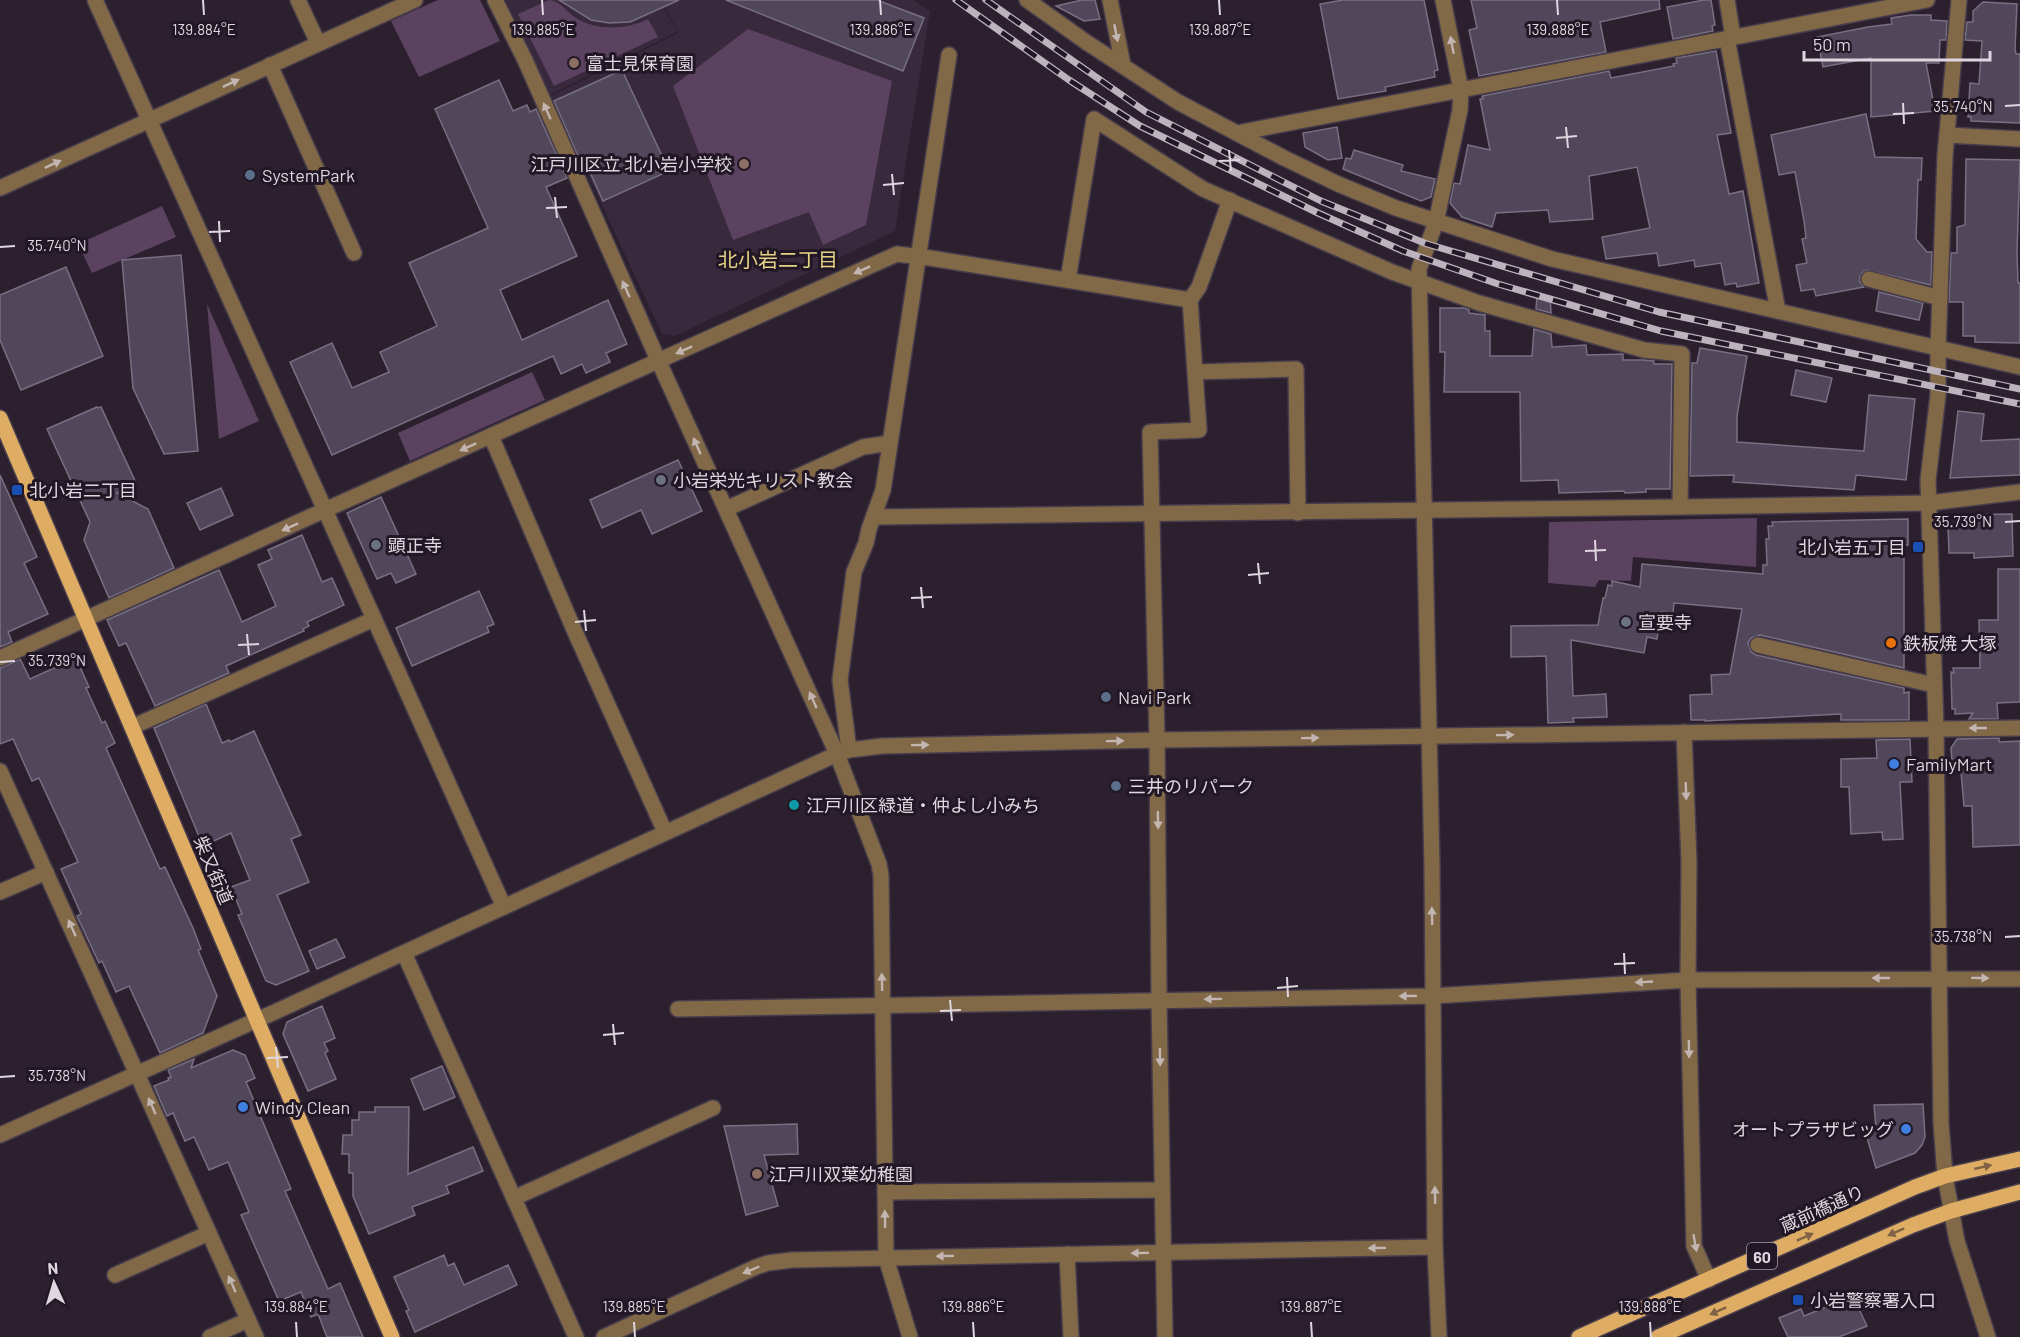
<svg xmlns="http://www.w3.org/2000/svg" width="2020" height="1337" viewBox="0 0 2020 1337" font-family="Barlow,'Noto Sans JP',sans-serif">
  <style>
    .built { fill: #38293c }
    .green { fill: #5b4261 }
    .building { fill: #50485a; stroke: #786f82; stroke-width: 1.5 }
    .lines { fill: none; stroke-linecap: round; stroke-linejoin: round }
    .minor-casing { stroke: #483d4b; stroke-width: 18 }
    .major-casing { stroke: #483d4b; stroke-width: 18 }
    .minor { stroke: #816948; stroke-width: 15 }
    .major { stroke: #dfac64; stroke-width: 15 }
    .rail-casing { stroke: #bcb3be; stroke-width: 7 }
    .rail { stroke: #221725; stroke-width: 4.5; stroke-dasharray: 14; stroke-linecap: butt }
    .oneway { fill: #c2b5b2 }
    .oneway2 { fill: #806244 }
    .ticks { fill: none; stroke: #ded6e0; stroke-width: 2 }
    .education-dot { fill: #8d6e63; stroke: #221725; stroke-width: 2 }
    .service-dot { fill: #5c6f8a; stroke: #221725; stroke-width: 2 }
    .worship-dot { fill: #6b7280; stroke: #221725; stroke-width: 2 }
    .transit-dot { fill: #1a4fb4; stroke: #221725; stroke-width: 2 }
    .food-dot { fill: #e8710a; stroke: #221725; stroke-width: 2 }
    .shop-dot { fill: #3f7fe0; stroke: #221725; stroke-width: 2 }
    .culture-dot { fill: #0f9aa8; stroke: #221725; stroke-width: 2 }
    .labels { text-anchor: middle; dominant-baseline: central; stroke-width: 6; stroke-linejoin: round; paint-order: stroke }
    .shield { fill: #221725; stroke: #a69da8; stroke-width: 1.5 }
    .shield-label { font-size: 16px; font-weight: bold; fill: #ded6e0 }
    .poi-label { font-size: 18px; fill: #ded6e0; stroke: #221725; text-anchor: start }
    .street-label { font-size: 18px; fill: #ded6e0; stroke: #221725 }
    .neighbourhood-label { font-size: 20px; fill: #e5d184; stroke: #221725 }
    .ticks-label { font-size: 15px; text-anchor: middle; fill: #ded6e0; stroke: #221725; stroke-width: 6; stroke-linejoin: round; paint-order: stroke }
  </style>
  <rect width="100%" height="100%" fill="#2c202f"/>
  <!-- built -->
  <g class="built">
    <polygon points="505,0 660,0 677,32 550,95"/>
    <polygon points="662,0 913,0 930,11 895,231 675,336 662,334 551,96 678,33"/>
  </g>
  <!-- green -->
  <g class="green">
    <polygon points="438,0 480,0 500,41 419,77 391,21"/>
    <path d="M549 0C559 0 567 12 576 18 597 31 626 30 648 19L658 37 554 86 518 14Z"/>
    <polygon points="748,29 892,81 866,225 823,245 809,212 733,240 673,86"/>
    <polygon points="162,206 176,237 92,273 78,244"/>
    <polygon points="207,304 259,421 219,439"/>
    <polygon points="532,372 545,400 410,461 398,433"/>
    <polygon points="1757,518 1756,567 1633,557 1631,581 1599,580 1595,587 1548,583 1549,522"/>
  </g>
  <!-- building -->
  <g class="building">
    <polygon points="559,0 679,0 630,22 609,23 591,20"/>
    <polygon points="726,0 877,0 924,18 903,71"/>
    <polygon points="1082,0 1095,0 1100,19 1084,21 1056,6"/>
    <polygon points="1343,0 1424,0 1438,70 1434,71 1435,77 1385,87 1386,91 1338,99 1320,4"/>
    <polygon points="1471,0 1659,0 1660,9 1600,22 1606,52 1479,76 1469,30 1477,28"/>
    <polygon points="1704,0 1711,0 1715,25 1712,26 1713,31 1673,39 1667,7"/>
    <polygon points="1983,2 2017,4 2015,49 2016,54 2020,54 2020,123 1971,121 1971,117 1968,117 1970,83 1979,84 1982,41 1965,40 1967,22 1973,22 1973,11"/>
    <polygon points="1911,15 1931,15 1931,20 1947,21 1946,40 1940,40 1939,63 1926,63 1935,111 1871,117 1871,58 1823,67 1817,37 1868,27 1892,24 1891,18"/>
    <polygon points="1716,51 1731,133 1717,135 1729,194 1743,191 1759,283 1737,287 1736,283 1725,285 1721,263 1695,267 1694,260 1659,266 1657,253 1606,259 1602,237 1650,228 1637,167 1589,176 1593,219 1550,222 1548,210 1496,213 1492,227 1462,217 1450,203 1454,183 1460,184 1468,145 1490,150 1480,99 1483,99 1482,96 1609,71 1611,78 1674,66 1673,64 1677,63 1676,58"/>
    <polygon points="622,70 669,171 603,201 588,168 584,170 554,101"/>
    <polygon points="499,80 513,111 527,105 530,112 536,109 567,178 546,187 577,256 500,290 522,340 608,300 627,344 606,353 610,362 586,373 582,364 561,374 553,356 332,455 290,362 332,343 352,388 389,372 380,352 437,326 409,263 488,228 435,109"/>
    <polygon points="1866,114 1875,157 1922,158 1921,180 1918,180 1916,239 1927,252 1932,252 1931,285 1867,270 1862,273 1860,277 1860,282 1864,287 1816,296 1814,289 1801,291 1796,265 1807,263 1802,239 1806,238 1804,221 1795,172 1779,175 1771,135"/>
    <polygon points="1337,127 1342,158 1328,160 1305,147 1303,133"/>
    <polygon points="1354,150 1403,165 1401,171 1435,179 1431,197 1421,201 1343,169 1346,158 1351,159"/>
    <polygon points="1966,159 2020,160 2017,252 2018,283 2020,283 2020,343 1975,342 1975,336 1963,336 1963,302 1949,302 1951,253 1957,253 1957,227 1965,225"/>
    <polygon points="181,255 198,451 164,454 133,388 122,260"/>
    <polygon points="66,267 103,356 21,390 0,340 0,295"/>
    <polygon points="1879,292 1923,303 1919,320 1876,311"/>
    <polygon points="1537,296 1550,296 1551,313 1536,309"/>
    <polygon points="1440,308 1465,308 1469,310 1469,313 1485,315 1485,331 1490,331 1490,356 1532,356 1534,329 1551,334 1552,347 1586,345 1587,355 1623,354 1623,360 1643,360 1654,361 1654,364 1672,364 1670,489 1646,489 1646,492 1625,493 1624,491 1559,493 1558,480 1521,481 1520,392 1444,392 1445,352 1440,352"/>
    <polygon points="1700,348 1747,356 1737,416 1737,442 1864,451 1869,395 1915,399 1906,480 1856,475 1854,490 1733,482 1734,475 1690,476 1692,363 1697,363"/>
    <polygon points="1796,370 1832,378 1826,402 1791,395"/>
    <polygon points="97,407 98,408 101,407 136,483 117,493 148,509 174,568 109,598 84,540 90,522 47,429"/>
    <polygon points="1958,411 1984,414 1981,441 2020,439 2020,475 1950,478"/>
    <polygon points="678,460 702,511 652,534 641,510 602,528 590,500"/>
    <polygon points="0,475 37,557 24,563 48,614 8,632 12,642 0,647"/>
    <polygon points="221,488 233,515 200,530 187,503"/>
    <polygon points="381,497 416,574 396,583 391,573 377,579 347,513"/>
    <polygon points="2012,514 2013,556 1974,558 1974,553 1949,553 1948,526 1955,526 1954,515"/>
    <polygon points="1908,519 1908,545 1904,545 1904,668 1760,635 1751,638 1748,643 1751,652 1756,655 1904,688 1904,693 1909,692 1909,720 1841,720 1841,714 1705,721 1705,720 1691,720 1690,695 1712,694 1711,675 1730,674 1742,609 1674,603 1673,613 1661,612 1657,639 1647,637 1644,653 1571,640 1573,696 1606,694 1607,717 1573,718 1574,722 1548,723 1546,656 1511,657 1511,626 1598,625 1603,598 1605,598 1608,585 1612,586 1612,581 1640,587 1642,564 1763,574 1763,565 1767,565 1766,539 1769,539 1768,526 1773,526 1772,522"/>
    <polygon points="302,535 322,582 332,578 344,605 307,622 309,626 303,629 304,631 226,666 229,673 155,706 126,643 119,646 107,620 219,570 242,622 276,606 258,565 272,559 268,550"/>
    <polygon points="1998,569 2020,569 2020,702 1997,703 1998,719 1969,719 1973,713 1955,714 1955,709 1952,709 1951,672 1954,673 1953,668 1980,668 1979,620 1998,620"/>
    <polygon points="479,591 494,624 487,627 489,632 412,666 396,628"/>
    <polygon points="76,658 89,687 86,688 102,723 105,721 115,743 106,748 160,869 165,867 193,928 201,949 198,950 217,996 203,1033 160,1053 129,986 116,992 102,961 99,963 77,916 81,914 61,869 78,862 39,778 32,781 13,739 0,744 0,668 20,659 30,679"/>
    <polygon points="206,704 222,743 229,740 230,742 254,731 301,835 291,839 309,882 277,895 309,971 276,985 266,981 238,915 242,914 231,887 250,880 231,833 203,846 154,728"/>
    <polygon points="1999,738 1999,742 2020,741 2020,845 1973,847 1972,806 1964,806 1960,761 1952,761 1951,748 1957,739"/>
    <polygon points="1910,739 1912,782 1900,782 1903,839 1883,840 1882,832 1851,834 1849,787 1841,787 1841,759 1877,758 1876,740"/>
    <polygon points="336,939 345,957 317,969 309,951"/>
    <polygon points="322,1006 335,1038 324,1043 328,1051 325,1053 336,1079 308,1091 283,1034 287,1022"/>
    <polygon points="233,1050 245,1055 255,1078 246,1082 291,1189 285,1191 328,1289 340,1283 363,1337 327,1337 318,1314 311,1317 301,1292 279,1301 241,1215 249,1212 228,1162 209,1170 194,1137 185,1141 173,1113 167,1116 154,1086 169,1080 168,1078 171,1077 168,1070 194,1059 191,1068"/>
    <polygon points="442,1066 455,1097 424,1110 411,1079"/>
    <polygon points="1923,1104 1925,1137 1922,1145 1915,1153 1876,1168 1865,1131 1876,1129 1874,1105"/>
    <polygon points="375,1107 409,1107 408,1174 473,1147 483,1171 446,1186 449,1193 412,1207 415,1215 369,1234 353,1196 353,1173 349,1173 349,1154 342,1154 343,1135 352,1135 352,1120 359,1120 359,1112 375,1112"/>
    <polygon points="797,1124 798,1154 764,1155 778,1206 746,1215 724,1126"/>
    <polygon points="444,1255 448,1266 454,1263 464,1285 508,1265 517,1285 415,1332 406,1311 409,1310 394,1277"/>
    <polygon points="1853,1296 1867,1326 1839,1337 1788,1337 1779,1318 1801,1309 1804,1316"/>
  </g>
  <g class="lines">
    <defs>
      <g id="minor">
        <polyline points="95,0 504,907"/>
        <polyline points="298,0 318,43"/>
        <polyline points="495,0 525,60 659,362 837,754 879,864 881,875 886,1258 910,1337"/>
        <polyline points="1027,0 1086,42 1178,102 1284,158 1338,184 1396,208 1552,259 2020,367"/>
        <polyline points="1110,0 1123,65"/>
        <polyline points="1727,0 1733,37"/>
        <polyline points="1959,0 1945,156 1938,349 1938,395 1928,480 1936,728 1941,1123 1945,1176 1957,1241 1988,1337"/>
        <polyline points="1727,38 1778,311"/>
        <polyline points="270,65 354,253"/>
        <polyline points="1237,133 1927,0"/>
        <polyline points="1947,135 2020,139"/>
        <polyline points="0,188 415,0"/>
        <polyline points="1869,279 1940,298"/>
        <polyline points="1068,280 1094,119 1203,189 1392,272 1479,303 1644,350 1682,354 1680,507 1929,503 2020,492"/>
        <polyline points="1190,300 1199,287 1230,200"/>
        <polyline points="1195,372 1296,369 1298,513"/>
        <polyline points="491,436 575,632 665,832"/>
        <polyline points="726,509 863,447 890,443"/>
        <polyline points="874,517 1680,507"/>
        <polyline points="1758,645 1934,685"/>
        <polyline points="0,658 336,505 897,254 930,258 1190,300 1199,430 1150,432 1157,740 1159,1000 1165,1337"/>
        <polyline points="132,727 374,619"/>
        <polyline points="1684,732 1689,862 1688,980 1694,1246 1709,1280"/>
        <polyline points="849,750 840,680 854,572 866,543 869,529 883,490 949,55"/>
        <polyline points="0,771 256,1337"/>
        <polyline points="0,892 46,872"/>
        <polyline points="404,953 576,1337"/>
        <polyline points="678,1009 1433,996 1688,980 2020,979"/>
        <polyline points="0,1135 277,1011 837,754 849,750 882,746 1157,740 2020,728"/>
        <polyline points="885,1192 1162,1190"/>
        <polyline points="514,1198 713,1108"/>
        <polyline points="1067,1254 1071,1337"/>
        <polyline points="115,1275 209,1233"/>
        <polyline points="210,1337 248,1320"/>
        <polyline points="604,1337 756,1267 768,1263 792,1260 1435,1247"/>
        <polyline points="1439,1337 1435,1247 1432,866 1419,269 1436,222 1460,110 1461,90 1443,0"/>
      </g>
      <g id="major">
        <polyline points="0,418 392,1337"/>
        <polyline points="1579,1337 1915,1187 1945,1176 2020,1159"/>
        <polyline points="1658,1337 1913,1225 1951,1211 2020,1192"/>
      </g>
    </defs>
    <!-- minor casing -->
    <use href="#minor" class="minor-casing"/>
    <!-- major casing -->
    <use href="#major" class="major-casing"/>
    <!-- minor -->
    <use href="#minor" class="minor"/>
    <!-- major -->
    <use href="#major" class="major"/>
    <defs>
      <g id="rail">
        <polyline points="956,0 1069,80 1140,126 1318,213 1403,251 1498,284 1661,331 2020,404"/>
        <polyline points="986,0 1146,112 1321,201 1427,244 1659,312 2020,389"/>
      </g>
    </defs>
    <!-- rail casing -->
    <use href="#rail" class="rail-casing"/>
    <!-- rail -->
    <use href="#rail" class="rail"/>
  </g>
  <!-- one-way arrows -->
  <defs><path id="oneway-solid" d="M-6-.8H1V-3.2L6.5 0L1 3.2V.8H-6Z" transform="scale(1.5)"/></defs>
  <g class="oneway">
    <use href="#oneway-solid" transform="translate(1116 33) rotate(79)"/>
    <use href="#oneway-solid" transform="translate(1452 45) rotate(-101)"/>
    <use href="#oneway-solid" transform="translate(231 83) rotate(-25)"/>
    <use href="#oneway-solid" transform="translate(547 111) rotate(-114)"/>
    <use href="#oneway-solid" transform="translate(53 164) rotate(-25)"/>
    <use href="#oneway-solid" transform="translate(862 270) rotate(156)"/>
    <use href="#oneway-solid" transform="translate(626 289) rotate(-114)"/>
    <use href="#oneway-solid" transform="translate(684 350) rotate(156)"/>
    <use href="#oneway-solid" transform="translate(697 446) rotate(-114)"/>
    <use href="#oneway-solid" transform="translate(468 447) rotate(156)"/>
    <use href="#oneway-solid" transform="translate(290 527) rotate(156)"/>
    <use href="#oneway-solid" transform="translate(813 700) rotate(-114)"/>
    <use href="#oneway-solid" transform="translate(1978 728) rotate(-180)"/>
    <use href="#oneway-solid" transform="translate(1505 735) rotate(-1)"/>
    <use href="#oneway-solid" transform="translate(1310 738) rotate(-1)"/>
    <use href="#oneway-solid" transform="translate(1115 741) rotate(-1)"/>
    <use href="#oneway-solid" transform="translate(920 745) rotate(-1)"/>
    <use href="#oneway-solid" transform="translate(1686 791) rotate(88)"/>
    <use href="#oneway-solid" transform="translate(1158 820) rotate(89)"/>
    <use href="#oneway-solid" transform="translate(1432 916) rotate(-91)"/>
    <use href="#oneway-solid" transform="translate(72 928) rotate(-114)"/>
    <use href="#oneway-solid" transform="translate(1881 978) rotate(180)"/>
    <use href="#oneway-solid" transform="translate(1980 978) rotate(1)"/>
    <use href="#oneway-solid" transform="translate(882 982) rotate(-91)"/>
    <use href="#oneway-solid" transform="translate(1644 982) rotate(177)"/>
    <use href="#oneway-solid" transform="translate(1408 996) rotate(179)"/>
    <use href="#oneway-solid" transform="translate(1213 999) rotate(179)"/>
    <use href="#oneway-solid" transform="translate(1689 1049) rotate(89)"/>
    <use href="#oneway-solid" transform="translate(1160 1057) rotate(89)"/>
    <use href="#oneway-solid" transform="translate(152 1106) rotate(-114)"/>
    <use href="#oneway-solid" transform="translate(1435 1195) rotate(-91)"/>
    <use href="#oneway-solid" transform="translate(885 1219) rotate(-91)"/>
    <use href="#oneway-solid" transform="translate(1695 1243) rotate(80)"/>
    <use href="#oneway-solid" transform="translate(1377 1248) rotate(179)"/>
    <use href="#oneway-solid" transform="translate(1140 1253) rotate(179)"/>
    <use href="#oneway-solid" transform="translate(945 1256) rotate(179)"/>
    <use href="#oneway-solid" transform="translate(751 1270) rotate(157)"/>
    <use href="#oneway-solid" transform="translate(232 1284) rotate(-114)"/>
  </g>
  <g class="oneway2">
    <use href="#oneway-solid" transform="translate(1983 1167) rotate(-13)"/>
    <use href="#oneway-solid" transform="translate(1896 1232) rotate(156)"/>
    <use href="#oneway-solid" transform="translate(1805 1237) rotate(-24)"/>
    <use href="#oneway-solid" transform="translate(1718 1311) rotate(156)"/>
  </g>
  <!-- ticks -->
  <path class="ticks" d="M203 0 204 15M542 0 543 15M880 0 881 15M1219 0 1220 15M1557 0 1558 15M1903 103 1904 124M2005 106 2020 105M1893 114 1914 113M1566 127 1568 148M1556 138 1577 136M1229 150 1231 171M1219 161 1240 160M892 174 894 195M883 185 904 183M555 197 557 218M546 208 567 207M219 221 220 242M209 232 230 231M0 247 15 246M2005 522 2020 521M1595 540 1596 561M1585 551 1606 550M1258 563 1260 584M1248 575 1269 573M921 587 923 608M911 598 932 597M584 610 586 631M575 622 596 620M247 634 249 655M238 645 259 644M0 662 15 661M2005 937 2020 936M1624 953 1625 974M1614 964 1635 963M1287 977 1288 997M1277 988 1298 986M950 1000 952 1021M940 1011 961 1010M613 1024 615 1045M603 1035 624 1033M276 1047 278 1068M267 1058 288 1057M0 1077 15 1076M296 1322 297 1337M634 1322 635 1337M973 1322 974 1337M1311 1322 1312 1337M1650 1322 1651 1337"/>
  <!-- markers -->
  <g class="education-dot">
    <circle cx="574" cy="63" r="6"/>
    <circle cx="744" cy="164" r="6"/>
    <circle cx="757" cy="1174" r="6"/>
  </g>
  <g class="service-dot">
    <circle cx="250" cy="175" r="6"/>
    <circle cx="1106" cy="697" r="6"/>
    <circle cx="1116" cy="786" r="6"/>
  </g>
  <g class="worship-dot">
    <circle cx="661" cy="480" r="6"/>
    <circle cx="376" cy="545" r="6"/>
    <circle cx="1626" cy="622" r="6"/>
  </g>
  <g class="transit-dot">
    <rect x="11" y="484" width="12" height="12" rx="3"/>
    <rect x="1912" y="541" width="12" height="12" rx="3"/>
    <rect x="1792" y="1294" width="12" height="12" rx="3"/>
  </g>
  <circle class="food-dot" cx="1891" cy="643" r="6"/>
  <g class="shop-dot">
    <circle cx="1894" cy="764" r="6"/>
    <circle cx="243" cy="1107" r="6"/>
    <circle cx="1906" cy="1129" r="6"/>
  </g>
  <circle class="culture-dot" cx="794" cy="805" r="6"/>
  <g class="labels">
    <!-- shield labels -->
    <rect class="shield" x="1747" y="1243" width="30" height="26" rx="4.5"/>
    <g class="shield-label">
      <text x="1762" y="1256">60</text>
    </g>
    <!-- poi labels -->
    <g class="poi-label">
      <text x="586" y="63">富士見保育園</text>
      <text x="732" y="164" text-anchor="end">江戸川区立 北小岩小学校</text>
      <text x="262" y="175">SystemPark</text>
      <text x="673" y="480">小岩栄光キリスト教会</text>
      <text x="29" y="490">北小岩二丁目</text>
      <text x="388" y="545">顕正寺</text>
      <text x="1906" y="547" text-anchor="end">北小岩五丁目</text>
      <text x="1638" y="622">宣要寺</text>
      <text x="1903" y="643">鉄板焼 大塚</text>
      <text x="1118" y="697">Navi Park</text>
      <text x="1906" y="764">FamilyMart</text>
      <text x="1128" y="786">三井のリパーク</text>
      <text x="806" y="805">江戸川区緑道・仲よし小みち</text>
      <text x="255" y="1107">Windy Clean</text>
      <text x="1894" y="1129" text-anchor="end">オートプラザビッグ</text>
      <text x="769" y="1174">江戸川双葉幼稚園</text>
      <text x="1810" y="1300">小岩警察署入口</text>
    </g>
    <!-- street labels -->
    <g class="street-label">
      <text transform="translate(214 870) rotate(67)">柴又街道</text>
      <text transform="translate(1822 1208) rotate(-24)">蔵前橋通り</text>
    </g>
    <!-- neighbourhood labels -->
    <g class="neighbourhood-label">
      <text x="778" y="259">北小岩二丁目</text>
    </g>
  </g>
  <g class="ticks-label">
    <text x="204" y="35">139.884°E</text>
    <text x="543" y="35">139.885°E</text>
    <text x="881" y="35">139.886°E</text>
    <text x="1220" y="35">139.887°E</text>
    <text x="1558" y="35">139.888°E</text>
    <text x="1963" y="112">35.740°N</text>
    <text x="57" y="251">35.740°N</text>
    <text x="1963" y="527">35.739°N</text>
    <text x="57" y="666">35.739°N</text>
    <text x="1963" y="942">35.738°N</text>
    <text x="57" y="1081">35.738°N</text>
    <text x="296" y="1312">139.884°E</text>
    <text x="634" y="1312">139.885°E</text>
    <text x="973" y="1312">139.886°E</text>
    <text x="1311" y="1312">139.887°E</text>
    <text x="1650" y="1312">139.888°E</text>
  </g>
  <!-- north arrow -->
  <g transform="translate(54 1283) rotate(356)" stroke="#221725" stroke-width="4.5" paint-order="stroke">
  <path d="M0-4.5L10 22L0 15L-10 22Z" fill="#ded6e0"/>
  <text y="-9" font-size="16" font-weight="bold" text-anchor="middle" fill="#ded6e0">N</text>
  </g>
  <!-- scale -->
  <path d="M1804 51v9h186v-9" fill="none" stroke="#ded6e0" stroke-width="3"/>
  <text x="1813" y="51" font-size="18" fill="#ded6e0" stroke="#221725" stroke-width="4.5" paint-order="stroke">50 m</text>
</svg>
